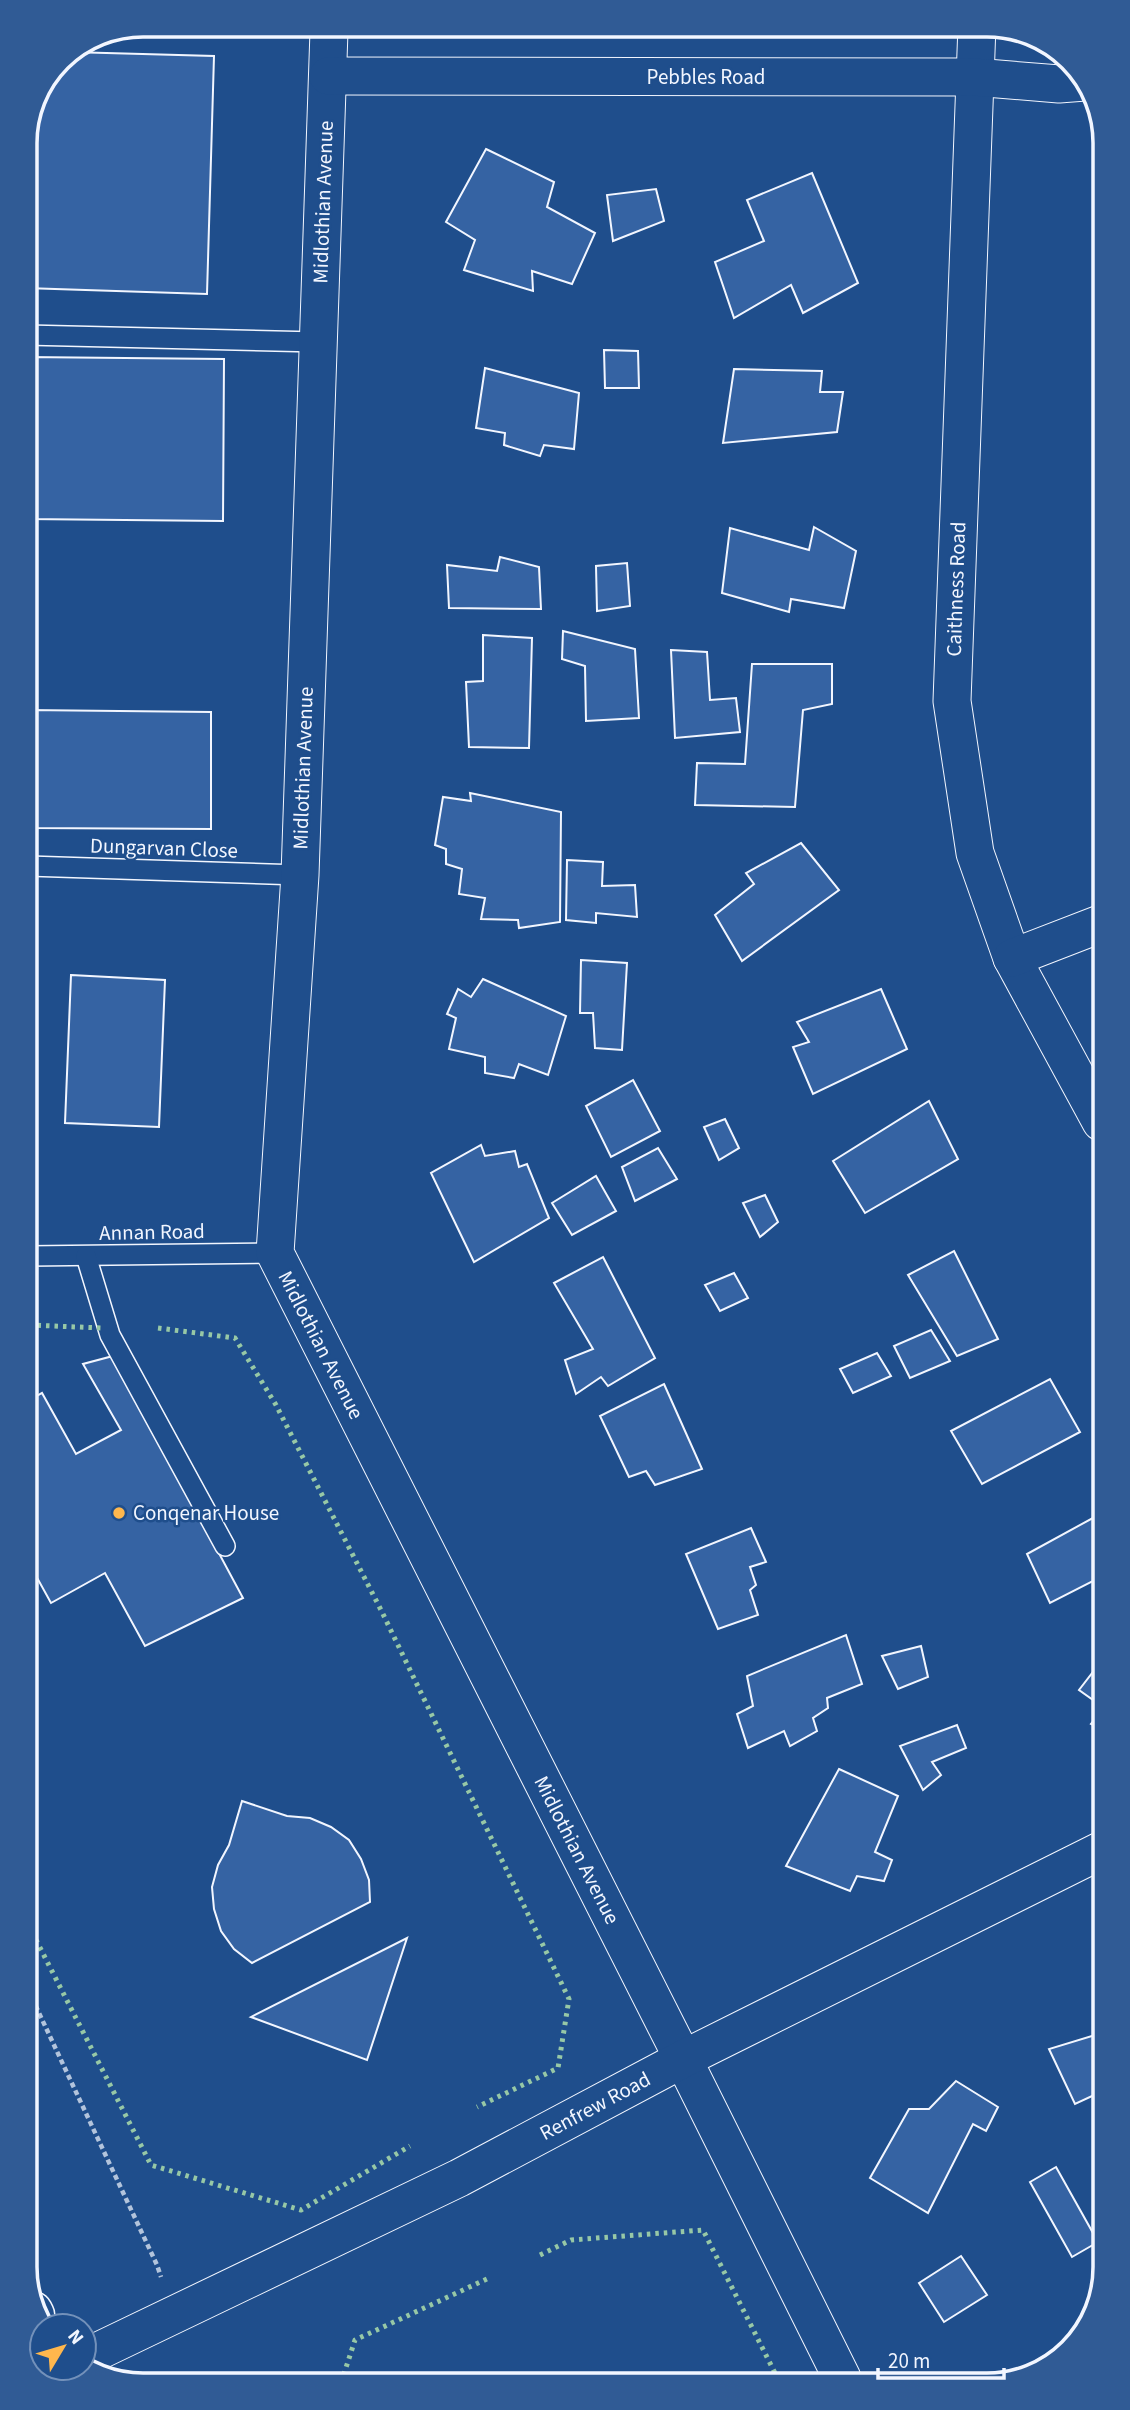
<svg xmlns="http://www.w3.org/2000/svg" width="1130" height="2410" viewBox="0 0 1130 2410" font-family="'Source Sans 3',sans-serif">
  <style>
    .building { fill: #3563a3; stroke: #f2f6ff; stroke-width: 2 }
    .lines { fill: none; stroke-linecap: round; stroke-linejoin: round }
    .service-casing { stroke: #f2f6ff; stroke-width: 22 }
    .minor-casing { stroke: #f2f6ff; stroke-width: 39 }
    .trunk-casing { stroke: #f2f6ff; stroke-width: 41 }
    .path { stroke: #b3c4dc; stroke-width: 4.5; stroke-dasharray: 5 3.5; stroke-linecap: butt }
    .service { stroke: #1f4e8c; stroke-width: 19 }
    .minor { stroke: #1f4e8c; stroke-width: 37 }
    .trunk { stroke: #1f4e8c; stroke-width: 38 }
    .hedge { stroke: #97c8a6; stroke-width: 5; stroke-dasharray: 3.5 5; stroke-linecap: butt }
    .poi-dot { fill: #ffb74d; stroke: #1f4e8c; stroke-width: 2.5 }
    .labels { text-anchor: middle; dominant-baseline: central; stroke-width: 5; stroke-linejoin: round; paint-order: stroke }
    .street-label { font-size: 21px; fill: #f2f6ff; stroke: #1f4e8c }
    .poi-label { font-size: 21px; fill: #f2f6ff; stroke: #1f4e8c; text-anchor: start }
    .rim { fill: none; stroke: #f2f6ff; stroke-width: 3.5 }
  </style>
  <rect width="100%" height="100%" fill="#1f4e8c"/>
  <!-- building -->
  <g class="building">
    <polygon points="70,52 214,56 207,294 25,288 25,135 59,59"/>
    <polygon points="486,149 554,182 547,207 595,233 572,284 532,271 533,291 464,270 475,240 446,222"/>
    <polygon points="812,173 858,283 803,313 791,285 734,318 715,262 764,241 747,200"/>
    <polygon points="656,189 664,221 613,241 607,195"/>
    <polygon points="604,350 638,351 639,388 605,388"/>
    <polygon points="26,357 224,359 223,521 26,519"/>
    <polygon points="485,368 579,393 574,449 544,445 540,456 504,445 505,433 476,428"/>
    <polygon points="734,369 822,371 820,392 843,392 837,432 723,443"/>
    <polygon points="814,527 856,551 844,608 791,599 789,612 722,593 730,528 809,550"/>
    <polygon points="500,557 539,567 541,609 449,608 447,565 497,571"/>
    <polygon points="627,563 630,606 597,611 596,566"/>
    <polygon points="563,631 635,649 639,718 586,721 585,666 562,659"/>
    <polygon points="483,635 532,638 529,748 469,747 466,682 483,681"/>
    <polygon points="671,650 707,652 710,700 736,698 740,732 675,738"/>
    <polygon points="752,664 832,664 832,704 803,710 795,807 695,805 697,763 745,764"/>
    <polygon points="27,710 211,712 211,829 27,828"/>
    <polygon points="470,793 561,812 560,922 519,928 518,920 481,919 485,898 459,894 462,869 446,864 446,849 435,845 443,797 471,801"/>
    <polygon points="801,843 839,890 742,961 715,915 754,884 746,873"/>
    <polygon points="567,860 603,862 602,886 635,885 637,917 596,913 596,923 566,920"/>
    <polygon points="581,960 627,963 622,1050 595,1048 593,1013 580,1013"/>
    <polygon points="71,975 165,980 159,1127 65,1123"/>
    <polygon points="483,979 566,1016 548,1075 519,1064 514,1078 485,1073 485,1057 449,1049 456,1018 447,1014 458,989 471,997"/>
    <polygon points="881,989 907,1049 813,1094 793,1047 809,1042 797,1022"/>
    <polygon points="633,1080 660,1131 611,1157 586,1106"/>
    <polygon points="929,1101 958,1159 865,1213 833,1161"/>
    <polygon points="725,1119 739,1148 719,1160 704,1127"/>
    <polygon points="481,1145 485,1156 515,1151 519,1167 527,1164 549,1218 474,1262 431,1173"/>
    <polygon points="658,1148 677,1179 635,1201 622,1167"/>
    <polygon points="596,1176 616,1211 572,1235 552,1203"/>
    <polygon points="765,1195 778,1222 760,1237 743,1203"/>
    <polygon points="954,1251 998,1339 957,1356 908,1275"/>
    <polygon points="603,1257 655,1358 608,1386 601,1377 576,1394 565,1360 593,1349 554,1283"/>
    <polygon points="734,1273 748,1298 720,1311 705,1285"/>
    <polygon points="931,1330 950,1361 910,1378 894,1346"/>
    <polygon points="877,1353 891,1376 853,1393 840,1369"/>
    <polygon points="113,1356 243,1598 145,1646 105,1573 51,1603 30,1565 30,1400 42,1393 76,1454 121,1430 83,1364"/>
    <polygon points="1050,1379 1080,1432 982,1484 951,1431"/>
    <polygon points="664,1384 702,1469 655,1485 646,1471 629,1477 600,1416"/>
    <polygon points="1102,1513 1103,1576 1050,1603 1027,1554"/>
    <polygon points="751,1528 766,1562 750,1567 756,1585 750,1590 758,1615 718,1629 686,1554"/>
    <polygon points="846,1635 862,1684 827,1698 828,1708 813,1718 817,1731 790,1746 784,1731 748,1748 737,1714 753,1706 747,1676"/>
    <polygon points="921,1646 928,1677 898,1689 882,1656"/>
    <polygon points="1103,1659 1103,1707 1079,1690"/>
    <polygon points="1103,1709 1103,1730 1091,1724"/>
    <polygon points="957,1725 966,1748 932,1762 941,1775 923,1790 900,1746"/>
    <polygon points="839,1769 898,1796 875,1852 892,1860 884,1881 857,1876 850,1891 786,1866"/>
    <polygon points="242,1801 287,1816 310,1818 331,1827 349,1840 361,1859 369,1880 370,1902 252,1963 234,1949 221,1931 214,1909 212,1887 218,1865 229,1845"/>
    <polygon points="407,1938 367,2060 251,2017"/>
    <polygon points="1105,2032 1105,2090 1075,2104 1049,2049"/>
    <polygon points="956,2081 998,2107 986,2131 973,2124 928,2213 870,2178 909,2109 929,2109"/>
    <polygon points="1056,2167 1098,2242 1072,2257 1030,2182"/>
    <polygon points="961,2256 987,2295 944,2322 919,2283"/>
  </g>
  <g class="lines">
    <defs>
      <g id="service">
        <polyline points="26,335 318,342"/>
        <polyline points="28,866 300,875"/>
        <polyline points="29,1256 275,1253"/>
        <polyline points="86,1256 110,1335 225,1546"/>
      </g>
      <g id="minor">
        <polyline points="977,25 952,701 975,853 1012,958 1101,1122"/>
        <polyline points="329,31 300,875 275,1253 683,2059 842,2378"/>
        <polyline points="328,76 974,77 1059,84 1085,82"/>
        <polyline points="1012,958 1100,924"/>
        <polyline points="84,2358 459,2178 683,2059 1104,1849"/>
      </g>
      <polyline id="trunk" points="33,2311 35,2315"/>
    </defs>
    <!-- service casing -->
    <use href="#service" class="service-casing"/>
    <!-- minor casing -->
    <use href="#minor" class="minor-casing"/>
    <!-- trunk casing -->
    <use href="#trunk" class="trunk-casing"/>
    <!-- path -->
    <polyline class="path" points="32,1998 157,2265 161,2277"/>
    <!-- service -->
    <use href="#service" class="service"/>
    <!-- minor -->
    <use href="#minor" class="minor"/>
    <!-- trunk -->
    <use href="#trunk" class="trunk"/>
    <!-- hedge -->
    <g class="hedge">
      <polyline points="29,1325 102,1328"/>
      <polyline points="158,1328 235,1338 276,1405 382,1612 569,1999 558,2068 477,2107"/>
      <polyline points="32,1932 151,2165 301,2210 410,2146"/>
      <polyline points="540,2255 571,2240 703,2230 778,2379"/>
      <polyline points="341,2383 355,2340 489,2278"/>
    </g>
  </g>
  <!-- markers -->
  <circle class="poi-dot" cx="119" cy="1513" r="7"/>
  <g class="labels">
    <!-- street labels -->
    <g class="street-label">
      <text x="706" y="77">Pebbles Road</text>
      <text transform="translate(323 202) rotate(-88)">Midlothian Avenue</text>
      <text transform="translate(956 589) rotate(-88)">Caithness Road</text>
      <text transform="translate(303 768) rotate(-88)">Midlothian Avenue</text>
      <text transform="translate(164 848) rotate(2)">Dungarvan Close</text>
      <text transform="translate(152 1232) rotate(-1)">Annan Road</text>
      <text transform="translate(321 1345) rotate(63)">Midlothian Avenue</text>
      <text transform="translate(577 1850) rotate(63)">Midlothian Avenue</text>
      <text transform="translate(595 2106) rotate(-28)">Renfrew Road</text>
    </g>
    <!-- poi labels -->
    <g class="poi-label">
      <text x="133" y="1513">Conqenar House</text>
    </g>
  </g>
  <!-- crop -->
  <path d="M0 0H1130V2410H0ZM143 37H987A106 106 0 0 1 1093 143V2267A106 106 0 0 1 987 2373H143A106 106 0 0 1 37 2267V143A106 106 0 0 1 143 37Z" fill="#305b95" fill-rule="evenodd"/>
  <path class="rim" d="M143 37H987A106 106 0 0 1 1093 143V2267A106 106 0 0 1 987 2373H143A106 106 0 0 1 37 2267V143A106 106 0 0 1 143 37Z"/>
  <!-- north arrow -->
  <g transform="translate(63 2347) rotate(52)"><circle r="33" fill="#1f4e8c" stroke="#7391ba" stroke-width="2"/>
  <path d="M0-5L12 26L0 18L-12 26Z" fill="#ffb74d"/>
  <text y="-10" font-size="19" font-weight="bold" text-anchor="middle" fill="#f2f6ff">N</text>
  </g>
  <!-- scale -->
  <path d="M878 2368v10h126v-10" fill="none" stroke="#f2f6ff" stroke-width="3.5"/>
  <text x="888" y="2368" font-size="21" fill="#f2f6ff" stroke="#1f4e8c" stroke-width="5" paint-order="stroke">20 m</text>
</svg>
